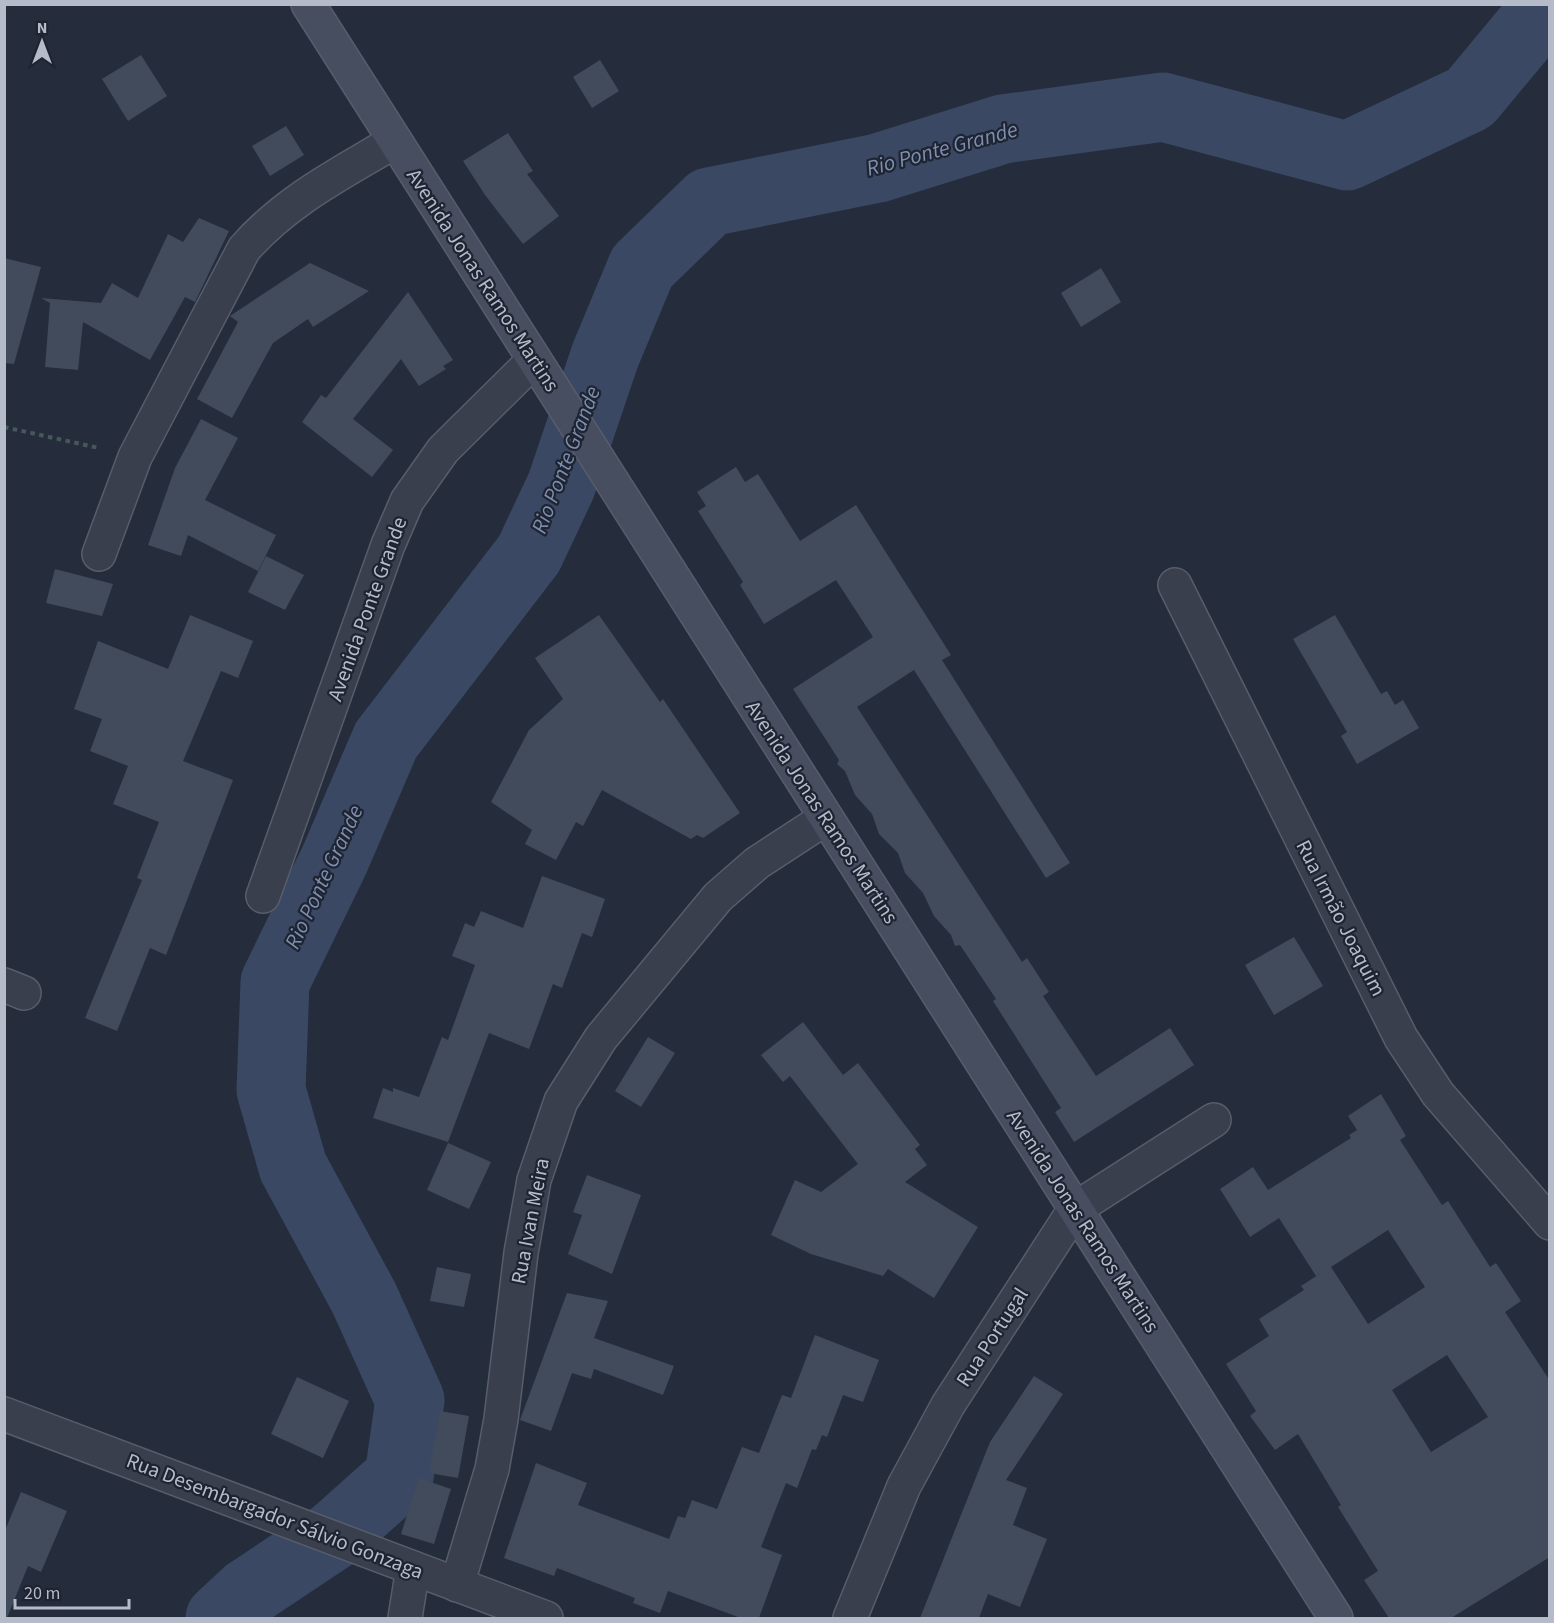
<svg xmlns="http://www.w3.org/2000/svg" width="1554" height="1623" viewBox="0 0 1554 1623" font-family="'Source Sans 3',sans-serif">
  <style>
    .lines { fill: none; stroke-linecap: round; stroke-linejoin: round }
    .river { stroke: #3a4863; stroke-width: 69 }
    .building { fill: #424b5b; fill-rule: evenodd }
    .minor-casing { stroke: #575d6b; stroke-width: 36 }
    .tertiary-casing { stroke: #575d6b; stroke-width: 36 }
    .secondary-casing { stroke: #575d6b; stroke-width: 36 }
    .path { stroke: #47585d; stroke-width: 4; stroke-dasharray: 4.5 4.5; stroke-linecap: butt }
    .minor { stroke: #393f4d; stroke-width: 33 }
    .tertiary { stroke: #393f4d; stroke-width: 33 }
    .secondary { stroke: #474e5f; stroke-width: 33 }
    .labels { text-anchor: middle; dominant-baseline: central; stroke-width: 4.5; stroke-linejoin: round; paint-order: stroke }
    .street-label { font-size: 21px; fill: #b5bbc8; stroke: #1e2432 }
    .water-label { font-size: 22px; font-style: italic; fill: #7e8eae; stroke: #1e2432 }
  </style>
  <rect width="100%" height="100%" fill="#252d3c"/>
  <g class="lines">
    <!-- river -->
    <polyline class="river" points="220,1618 247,1593 334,1535 399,1477 410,1400 364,1298 293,1167 271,1090 275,982 334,861 386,740 529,554 561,486 605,356 642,267 709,202 878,168 1003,129 1163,107 1347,156 1470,98 1548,4"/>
  </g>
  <!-- building -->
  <g class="building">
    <polygon points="141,55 167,96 128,121 102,79"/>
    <polygon points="600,60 619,91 592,108 573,77"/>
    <polygon points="286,126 304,155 270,176 252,146"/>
    <polygon points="508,133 533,171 527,174 559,216 523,244 485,195 463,161"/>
    <polygon points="199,218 229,231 195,302 185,297 150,360 83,322 78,370 45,367 50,303 41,298 101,303 112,283 138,298 168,234 183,242"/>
    <polygon points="4,258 41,267 14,364 4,363"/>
    <polygon points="310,263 369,291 313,327 308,319 273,343 232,418 197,399 238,322 230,316"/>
    <polygon points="1101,268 1121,302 1081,327 1061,293"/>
    <polygon points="408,292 453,360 443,366 446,369 419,386 401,359 353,419 393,450 372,477 302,422 321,395 326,398"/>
    <polygon points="201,419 238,438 205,500 276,535 258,571 188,535 181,556 148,545 175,468"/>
    <polygon points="736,467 745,482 758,474 800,541 856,505 951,655 942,660 1070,863 1046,878 914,670 857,707 1022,962 1027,958 1049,992 1043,996 1096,1076 1170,1028 1194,1065 1074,1142 1055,1112 1061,1108 993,1001 996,999 960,945 955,946 951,935 934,916 923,893 905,873 898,853 879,834 872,814 855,795 845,771 837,764 839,760 793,689 873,637 836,580 764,624 740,585 743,582 698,511 706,506 697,492"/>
    <polygon points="266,556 304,575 285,610 248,592"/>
    <polygon points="55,569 113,584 102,616 46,603"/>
    <polygon points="190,615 253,641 238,678 221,671 183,761 233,780 166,955 150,948 117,1031 85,1018 142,880 137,878 159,822 113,804 128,766 90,751 102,719 74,709 98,641 168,669"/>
    <polygon points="599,615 660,702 663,699 740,813 703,838 697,835 691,839 602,790 583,826 576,822 556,860 525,844 532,830 491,802 529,730 563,699 535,658"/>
    <polygon points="1335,615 1381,694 1387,691 1395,705 1403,700 1419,728 1357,764 1341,736 1347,732 1293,639"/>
    <polygon points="542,876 605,899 592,937 582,933 562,988 553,984 529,1049 489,1033 448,1142 373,1118 383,1088 393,1092 393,1088 419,1097 442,1037 448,1040 475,965 452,956 465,923 474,927 481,911 523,928"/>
    <polygon points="1294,937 1323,986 1274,1015 1245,965"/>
    <polygon points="803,1022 843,1075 858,1063 920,1145 915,1149 927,1165 905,1182 978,1227 934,1298 888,1269 883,1276 811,1254 771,1235 795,1180 821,1192 858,1164 790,1076 783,1082 761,1055"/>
    <polygon points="648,1037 675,1053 641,1107 615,1091"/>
    <path d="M1381 1094 1406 1136 1400 1140 1442 1205 1448 1201 1490 1267 1496 1263 1521 1301 1505 1312 1550 1381V1557L1451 1618H1389L1364 1580 1378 1571 1338 1507 1341 1505 1298 1434 1275 1450 1250 1416 1256 1411 1226 1364 1269 1336 1259 1319 1304 1290 1301 1286 1330 1267 1316 1276 1279 1218 1250 1237 1220 1189 1253 1167 1268 1190 1351 1138 1349 1135 1357 1130 1348 1116ZM1388 1230 1425 1287 1368 1324 1331 1267ZM1447 1355 1488 1417 1431 1452 1392 1390Z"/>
    <polygon points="448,1143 491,1162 469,1209 427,1190"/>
    <polygon points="587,1175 641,1195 612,1274 568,1254 582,1215 573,1212"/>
    <polygon points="437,1267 471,1274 464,1307 430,1301"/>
    <polygon points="567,1293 608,1301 594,1338 674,1366 663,1395 594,1369 591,1379 572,1373 551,1431 520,1420"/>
    <polygon points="815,1335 879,1360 863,1402 843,1395 827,1437 822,1435 816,1450 812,1449 797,1488 786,1483 761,1547 782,1555 759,1618 741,1618 668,1591 660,1613 633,1603 635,1598 557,1568 554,1576 504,1558 536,1463 587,1483 578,1505 669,1539 678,1516 685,1518 692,1500 717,1509 742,1447 759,1453 782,1395 791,1398"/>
    <polygon points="1034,1376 1063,1394 1006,1480 1027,1488 1013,1525 1047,1539 1020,1607 988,1594 979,1618 920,1618 990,1442"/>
    <polygon points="297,1377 349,1401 323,1458 271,1434"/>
    <polygon points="440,1411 469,1416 458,1478 429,1473"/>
    <polygon points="419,1478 451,1489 434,1544 401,1534"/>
    <polygon points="21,1492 67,1511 41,1572 28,1566 7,1618 4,1618 4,1533"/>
  </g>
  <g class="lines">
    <defs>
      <g id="minor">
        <path d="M99 554 135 457 244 249C287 200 340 174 395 141"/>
        <polyline points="1175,585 1401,1038 1438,1094 1550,1223"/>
        <polyline points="263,896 388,545 407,501 443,450 534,360"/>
        <polyline points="4,985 24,993"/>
        <polyline points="1075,1209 1214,1120"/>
        <polyline points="4,1414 546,1618"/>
        <polyline points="457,1585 492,1469 501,1419 521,1253 534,1180 561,1101 601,1038 718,897 757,863 826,818"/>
        <polyline points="405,1618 413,1568"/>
      </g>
      <polyline id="tertiary" points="850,1618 904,1486 948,1405 1075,1209"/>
      <polyline id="secondary" points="308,4 1336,1618"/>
    </defs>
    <!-- minor casing -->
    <use href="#minor" class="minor-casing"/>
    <!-- tertiary casing -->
    <use href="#tertiary" class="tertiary-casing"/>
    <!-- secondary casing -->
    <use href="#secondary" class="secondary-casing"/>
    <!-- path -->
    <polyline class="path" points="4,427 99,448"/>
    <!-- minor -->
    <use href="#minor" class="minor"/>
    <!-- tertiary -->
    <use href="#tertiary" class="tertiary"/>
    <!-- secondary -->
    <use href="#secondary" class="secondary"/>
  </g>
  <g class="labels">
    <!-- street labels -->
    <g class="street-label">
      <text transform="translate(483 280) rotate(57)">Avenida Jonas Ramos Martins</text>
      <text transform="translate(367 609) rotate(-70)">Avenida Ponte Grande</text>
      <text transform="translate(822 812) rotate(57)">Avenida Jonas Ramos Martins</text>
      <text transform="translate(1341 918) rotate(63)">Rua Irmão Joaquim</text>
      <text transform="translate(530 1221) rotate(-79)">Rua Ivan Meira</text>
      <text transform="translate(1083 1221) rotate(57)">Avenida Jonas Ramos Martins</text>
      <text transform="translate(992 1337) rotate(-57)">Rua Portugal</text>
      <text transform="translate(275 1516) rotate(21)">Rua Desembargador Sálvio Gonzaga</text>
    </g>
    <!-- water labels -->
    <g class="water-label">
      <text transform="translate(942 149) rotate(-15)">Rio Ponte Grande</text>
      <text transform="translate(566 460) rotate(-69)">Rio Ponte Grande</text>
      <text transform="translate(324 877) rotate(-65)">Rio Ponte Grande</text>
    </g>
  </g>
  <!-- border -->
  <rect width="1554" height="1623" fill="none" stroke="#b5bbc8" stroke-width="12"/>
  <!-- north arrow -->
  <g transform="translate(42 42)" stroke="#1e2432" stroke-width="4.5" paint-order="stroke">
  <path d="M0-4.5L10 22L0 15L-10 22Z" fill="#b5bbc8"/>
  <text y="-9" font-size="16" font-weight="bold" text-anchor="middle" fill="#b5bbc8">N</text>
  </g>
  <!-- scale -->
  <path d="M15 1599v9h114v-9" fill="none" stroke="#b5bbc8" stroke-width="3"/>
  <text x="24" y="1599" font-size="18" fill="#b5bbc8" stroke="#1e2432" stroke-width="4.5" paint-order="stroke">20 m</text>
</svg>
